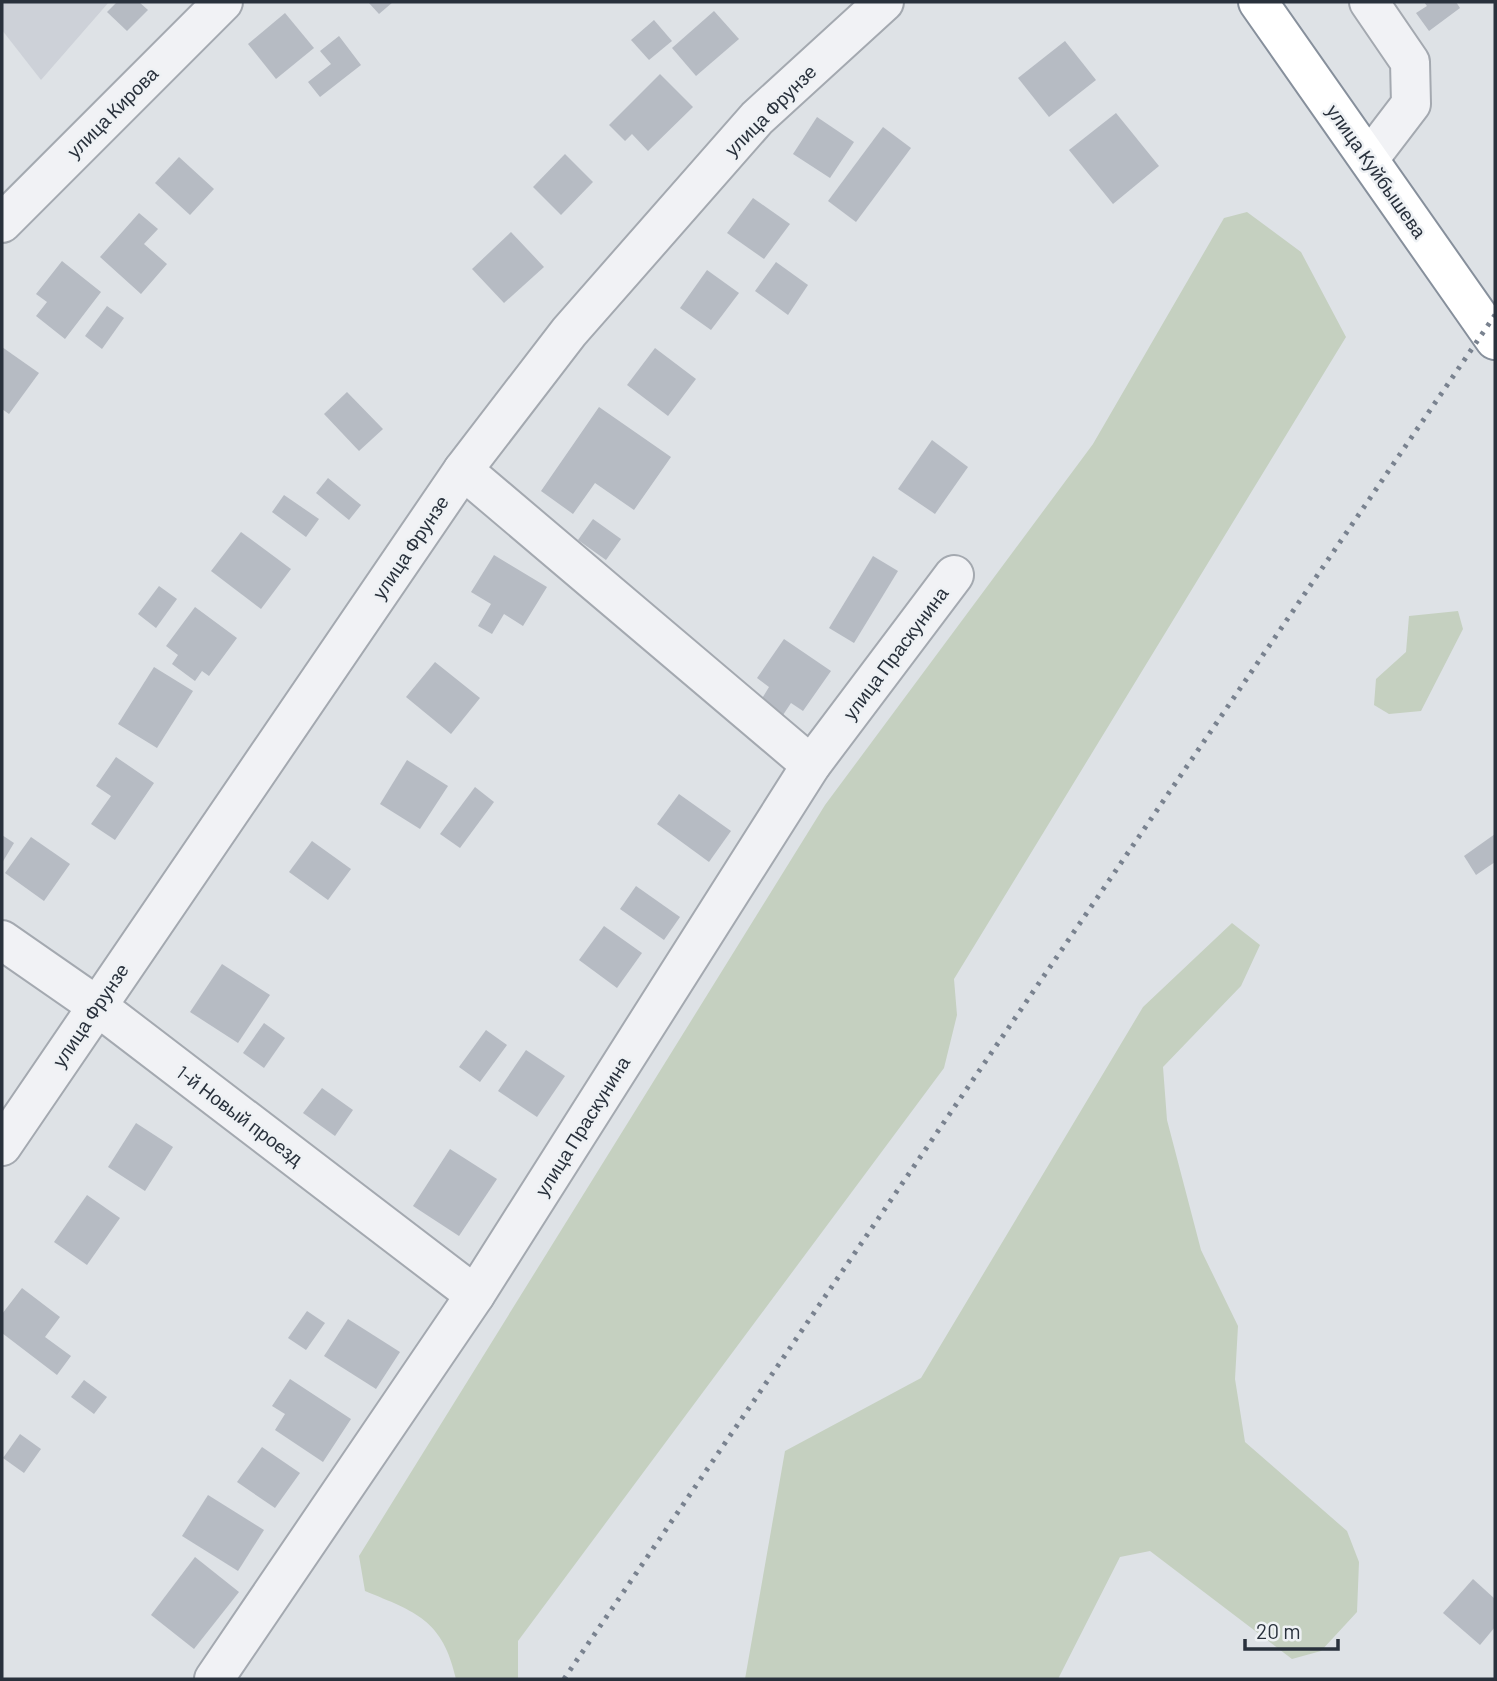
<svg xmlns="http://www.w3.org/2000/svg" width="1497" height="1681" viewBox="0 0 1497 1681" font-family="Barlow,sans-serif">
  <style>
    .built { fill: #cdd1d8 }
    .green { fill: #c5d0c0 }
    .building { fill: #b6bbc3 }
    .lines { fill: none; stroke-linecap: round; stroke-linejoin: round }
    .minor-casing { stroke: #a4a9b0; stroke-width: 42 }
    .highway-casing { stroke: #87909c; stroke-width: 42 }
    .minor { stroke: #f1f2f5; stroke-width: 38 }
    .highway { stroke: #fff; stroke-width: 38 }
    .rail { stroke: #79828f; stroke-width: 5; stroke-dasharray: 3.5 7; stroke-linecap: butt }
    .labels { text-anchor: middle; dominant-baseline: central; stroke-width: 5; stroke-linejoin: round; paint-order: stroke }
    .street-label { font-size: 19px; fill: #29313c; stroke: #eef1f4 }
  </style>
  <rect width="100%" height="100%" fill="#dee2e6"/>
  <!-- built -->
  <polygon class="built" points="2,2 109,2 41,80 2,30"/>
  <!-- green -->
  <g class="green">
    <path d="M1247 212 1301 252 1346 337 954 979 957 1015 944 1068 518 1641V1679H456C443 1620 416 1612 365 1591L359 1556 825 805 1093 444 1224 218Z"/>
    <polygon points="1458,611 1463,629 1421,711 1389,714 1374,705 1376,679 1406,652 1409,616"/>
    <polygon points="1232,923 1260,945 1241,986 1163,1067 1167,1120 1201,1250 1238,1326 1235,1379 1245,1442 1347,1531 1359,1562 1357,1612 1321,1651 1292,1659 1150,1551 1120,1557 1058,1679 745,1679 785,1451 921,1378 1143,1007"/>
  </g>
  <!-- building -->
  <g class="building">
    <polygon points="117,2 139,2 148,10 127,31 107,12"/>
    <polygon points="368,2 393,2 379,14"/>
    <polygon points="1424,2 1456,2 1460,8 1429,31 1416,13 1427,6"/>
    <polygon points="714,11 739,39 696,76 672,48"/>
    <polygon points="285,13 314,48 276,79 248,44"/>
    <polygon points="654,20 672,41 649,60 631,40"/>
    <polygon points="339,36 361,65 320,97 308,82 331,64 320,51"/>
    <polygon points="1065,41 1096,80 1049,117 1018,78"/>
    <polygon points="660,74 693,107 648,151 632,134 625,141 609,125"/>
    <polygon points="1116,113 1159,166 1113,204 1069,150"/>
    <polygon points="817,117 854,142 830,178 793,154"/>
    <polygon points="883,127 911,148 856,222 828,201"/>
    <polygon points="565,154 593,182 561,215 533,187"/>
    <polygon points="179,157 214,189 190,215 155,183"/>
    <polygon points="753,198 790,224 764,259 727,233"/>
    <polygon points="139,213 158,229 144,244 167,264 141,294 100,257"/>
    <polygon points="511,232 544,267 504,303 472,269"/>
    <polygon points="62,261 101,292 65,339 36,316 47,302 36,294"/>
    <polygon points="776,262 808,285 788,315 755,291"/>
    <polygon points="707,270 739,293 711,330 680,308"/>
    <polygon points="107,306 124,318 102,349 85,336"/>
    <polygon points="2,347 39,373 9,414 2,409"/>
    <polygon points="655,348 696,379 668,416 627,385"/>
    <polygon points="347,392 383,429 359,451 324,414"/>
    <polygon points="599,407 671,457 634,510 595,483 573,514 541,491"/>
    <polygon points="932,440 968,467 935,514 898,489"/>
    <polygon points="328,478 361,505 349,520 316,493"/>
    <polygon points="284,495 319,519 306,537 272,512"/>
    <polygon points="593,519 621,539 606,560 578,540"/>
    <polygon points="241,532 291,569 261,609 211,571"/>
    <polygon points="494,555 547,587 523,626 504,614 492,634 478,626 491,604 471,592"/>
    <polygon points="873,556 898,571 854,643 829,628"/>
    <polygon points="159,586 177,599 156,628 138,614"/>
    <polygon points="195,607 237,638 209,676 202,671 195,681 172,664 178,655 166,646"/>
    <polygon points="784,639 831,671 803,711 791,703 783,715 761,700 769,687 757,678"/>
    <polygon points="435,662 480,698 451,734 406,697"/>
    <polygon points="154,667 193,691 157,748 118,724"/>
    <polygon points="116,757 154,783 115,840 91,824 111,796 96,786"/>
    <polygon points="407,760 448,786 420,829 380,804"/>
    <polygon points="475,787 494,802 460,848 440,834"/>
    <polygon points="679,794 731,831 709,862 657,824"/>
    <polygon points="1495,834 1495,862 1476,875 1464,856"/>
    <polygon points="2,835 14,843 2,863"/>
    <polygon points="31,837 70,864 44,901 5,873"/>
    <polygon points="312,841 351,869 328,900 289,872"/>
    <polygon points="636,886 680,917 664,940 620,909"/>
    <polygon points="604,926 642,953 617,988 579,960"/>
    <polygon points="222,964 270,995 238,1043 190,1012"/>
    <polygon points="264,1023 285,1038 264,1068 243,1053"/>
    <polygon points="486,1030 507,1045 480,1082 459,1067"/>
    <polygon points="526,1050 565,1076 537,1117 498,1091"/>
    <polygon points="322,1088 353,1110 335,1136 303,1113"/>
    <polygon points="136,1123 173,1147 145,1191 108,1167"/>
    <polygon points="450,1149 497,1179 459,1236 413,1206"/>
    <polygon points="87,1195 120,1218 87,1265 54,1242"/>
    <polygon points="22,1288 60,1317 45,1337 71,1356 57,1375 2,1333 2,1314"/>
    <polygon points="307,1311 325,1323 306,1350 288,1338"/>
    <polygon points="348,1319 400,1352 376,1389 324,1356"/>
    <polygon points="290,1379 351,1419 323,1462 275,1430 285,1414 272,1406"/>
    <polygon points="84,1380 107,1397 94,1414 71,1397"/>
    <polygon points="20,1434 41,1449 24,1473 3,1458"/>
    <polygon points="262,1447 300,1473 275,1508 237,1482"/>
    <polygon points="208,1495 264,1530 238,1571 182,1536"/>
    <polygon points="195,1557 239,1592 194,1649 151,1615"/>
    <polygon points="1473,1579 1495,1599 1495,1627 1480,1645 1443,1613"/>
  </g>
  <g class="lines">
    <defs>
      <g id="minor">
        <polyline points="1369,159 1411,104 1410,62 1369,2"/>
        <polyline points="2,223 223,2"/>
        <polyline points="463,470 811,765"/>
        <polyline points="2,940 97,1006 475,1295"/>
        <polyline points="2,1146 463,470 569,332 757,118 884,2"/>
        <polyline points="214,1679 475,1295 811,765 954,575"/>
      </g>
      <polyline id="highway" points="1258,2 1495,340"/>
    </defs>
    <!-- minor casing -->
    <use href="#minor" class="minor-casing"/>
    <!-- highway casing -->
    <use href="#highway" class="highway-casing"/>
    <!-- minor -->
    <use href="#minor" class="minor"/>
    <!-- highway -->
    <use href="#highway" class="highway"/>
    <!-- rail -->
    <polyline class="rail" points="564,1679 1495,315"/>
  </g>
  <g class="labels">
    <!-- street labels -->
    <g class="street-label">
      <text transform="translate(770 110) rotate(-45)">улица Фрунзе</text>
      <text transform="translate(112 112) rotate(-45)">улица Кирова</text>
      <text transform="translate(1377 171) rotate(55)">улица Куйбышева</text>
      <text transform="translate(410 547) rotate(-56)">улица Фрунзе</text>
      <text transform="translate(895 653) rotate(-53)">улица Праскунина</text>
      <text transform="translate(90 1015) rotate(-56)">улица Фрунзе</text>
      <text transform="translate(240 1115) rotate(37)">1-й Новый проезд</text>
      <text transform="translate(582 1126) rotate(-58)">улица Праскунина</text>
    </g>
  </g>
  <!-- border -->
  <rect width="1497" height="1681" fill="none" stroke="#29313c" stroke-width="7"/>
  <!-- scale -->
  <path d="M1245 1639v10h93v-10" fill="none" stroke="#29313c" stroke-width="3.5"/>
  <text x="1256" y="1639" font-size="21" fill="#29313c" stroke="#eef1f4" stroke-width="5" paint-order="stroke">20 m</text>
</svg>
